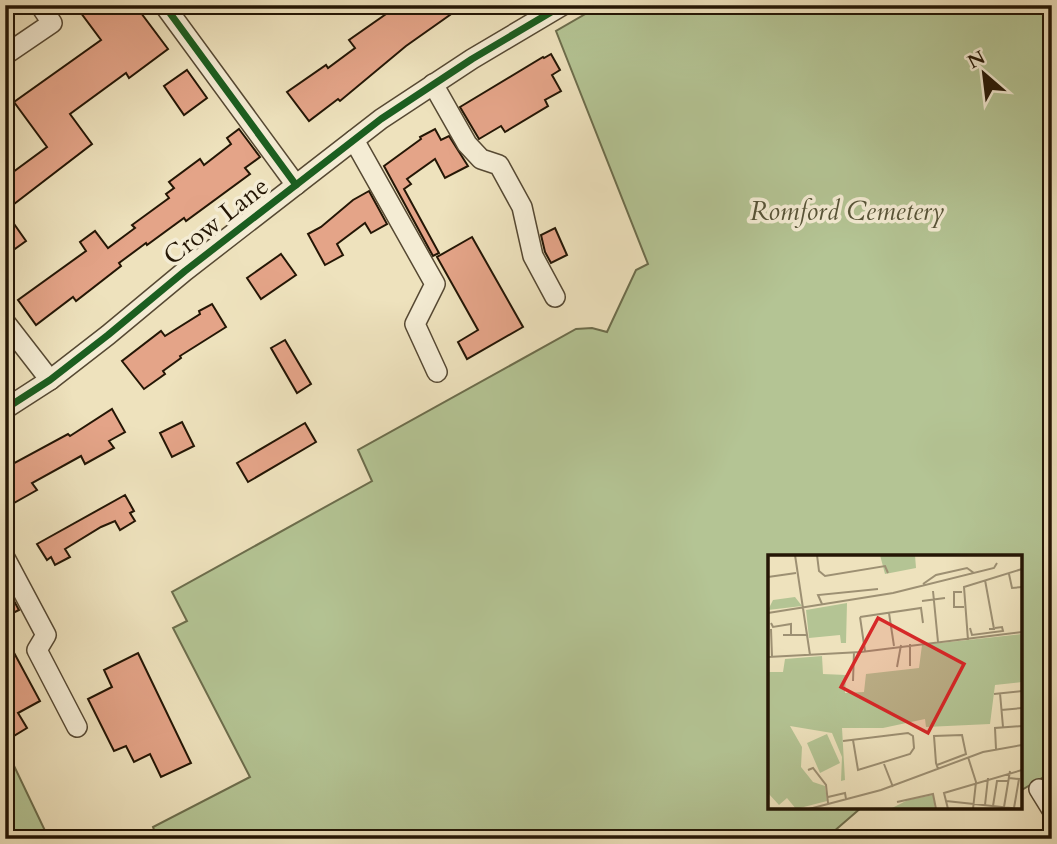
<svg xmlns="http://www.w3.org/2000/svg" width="1057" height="844" viewBox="0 0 1057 844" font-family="Cardo,serif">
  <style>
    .green { fill: #b4c494; stroke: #6c6d4c; stroke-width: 2 }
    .building { fill: #e4a488; stroke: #241605; stroke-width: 2 }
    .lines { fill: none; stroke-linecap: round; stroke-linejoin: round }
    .minor-casing { stroke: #564933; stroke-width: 22 }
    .minor { stroke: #f4ecd4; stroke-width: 19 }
    .cycleway-casing { stroke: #f4ecd4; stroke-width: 11 }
    .cycleway { stroke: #1b5e20; stroke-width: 7 }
    .labels { text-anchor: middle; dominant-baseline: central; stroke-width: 7; stroke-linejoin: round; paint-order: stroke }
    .park-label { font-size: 26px; font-style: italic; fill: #565337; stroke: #f4ecd4 }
    .street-label { font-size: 26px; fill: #241605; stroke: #f4ecd4 }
    .inset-road { fill: none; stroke: #9d9073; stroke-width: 2 }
    .view { fill: #d62828; fill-opacity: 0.15; stroke: #d62828; stroke-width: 3.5 }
    .inset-edge { fill: none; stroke: #241605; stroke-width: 3.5 }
  </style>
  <rect width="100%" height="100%" fill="#eee2bd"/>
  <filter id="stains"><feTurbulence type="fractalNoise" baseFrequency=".00286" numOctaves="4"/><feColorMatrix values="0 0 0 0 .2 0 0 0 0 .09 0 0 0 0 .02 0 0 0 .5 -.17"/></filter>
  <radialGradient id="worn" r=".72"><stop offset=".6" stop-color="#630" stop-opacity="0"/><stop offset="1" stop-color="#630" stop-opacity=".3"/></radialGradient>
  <!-- green -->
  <g class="green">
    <polygon points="601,5 1052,5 1052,772 1020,791 1020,557 770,557 770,807 862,807 825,839 149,839 156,835 153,827 250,777 173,628 187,621 172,592 372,481 358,450 576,329 592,328 607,332 636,270 648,264 556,31"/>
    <polygon points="5,747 49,839 5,839"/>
  </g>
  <!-- building -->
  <g class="building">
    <polygon points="75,5 135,5 168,49 129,78 126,73 70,114 92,144 5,211 5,178 47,147 14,102 101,40"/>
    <polygon points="399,5 464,5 406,46 340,101 338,99 309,121 287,92 326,65 328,68 355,48 349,40"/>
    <polygon points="551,54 560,70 552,75 561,91 545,100 548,106 505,132 501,126 479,139 460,107 543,57 544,58"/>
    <polygon points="187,70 207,98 184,115 164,86"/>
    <polygon points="239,129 260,157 245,168 250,174 186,221 184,218 147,245 146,243 119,263 121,266 76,301 73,297 36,325 18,300 86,251 80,242 95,231 108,248 135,228 132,225 169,198 166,194 174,188 169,182 200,159 204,165 231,144 227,138"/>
    <polygon points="435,129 441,140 449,136 468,166 445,178 435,159 407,179 411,184 404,189 439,253 433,256 384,166 421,139 420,137"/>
    <polygon points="369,191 387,224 371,233 365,223 337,244 343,255 325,265 308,234 321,227 353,200"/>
    <polygon points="5,211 26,241 5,256"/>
    <polygon points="555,228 567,255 551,263 545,252 541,235"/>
    <polygon points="472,237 523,327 467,359 458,342 478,330 437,257"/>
    <polygon points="281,254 296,275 261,299 247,278"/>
    <polygon points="212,304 226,327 180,356 181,358 163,371 165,374 144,389 122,361 161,331 165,336 200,314 199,311"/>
    <polygon points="285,340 311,384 297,393 271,348"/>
    <polygon points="112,409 125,432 109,441 114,448 85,464 81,456 32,483 37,490 5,508 5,468 68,434 70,436"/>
    <polygon points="182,422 194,446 172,457 160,433"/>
    <polygon points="305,423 316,442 248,482 237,463"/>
    <polygon points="125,495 134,511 130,513 135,521 120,530 115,521 101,527 65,549 70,557 55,565 51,557 47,560 37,544"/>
    <polygon points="8,590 19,610 5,617 5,592"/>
    <polygon points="5,636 40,701 18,713 27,728 12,737 5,725"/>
    <polygon points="138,653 191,763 161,777 150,754 134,762 126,746 114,751 88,699 112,687 104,670"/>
  </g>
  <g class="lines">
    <defs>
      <g id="minor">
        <polyline points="164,5 296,185"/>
        <polyline points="5,55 52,23 40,5"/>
        <polyline points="433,84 467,144 481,159 499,165 522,207 533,256 555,297"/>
        <polyline points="354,140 435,284 415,324 437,372"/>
        <polyline points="5,322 50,380"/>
        <polyline points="5,409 50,380 108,335 185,271 381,119 472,59 563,5"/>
        <polyline points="5,558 46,635 37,650 77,727"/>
        <polyline points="1039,789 1052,810"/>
      </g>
    </defs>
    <!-- minor casing -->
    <use href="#minor" class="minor-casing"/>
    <!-- minor -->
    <use href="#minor" class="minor"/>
    <defs>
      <g id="cycleway">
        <polyline points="164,5 296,185"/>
        <polyline points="5,409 50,380 108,335 185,271 381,119 472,59 563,5"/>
      </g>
    </defs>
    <!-- cycleway casing -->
    <use href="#cycleway" class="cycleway-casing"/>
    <!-- cycleway -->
    <use href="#cycleway" class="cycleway"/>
  </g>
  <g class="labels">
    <!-- park labels -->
    <g class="park-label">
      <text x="847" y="211">Romford Cemetery</text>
    </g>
    <!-- street labels -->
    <g class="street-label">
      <text transform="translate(216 221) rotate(-38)">Crow Lane</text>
    </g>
  </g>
  <!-- overview -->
  <g transform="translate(768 555)">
    <rect width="254" height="254" fill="#eee2bd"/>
    <path d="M112 0H147L148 13 117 19ZM27 42 34 51 0 55 5 45ZM79 48 78 88H73L72 80 41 83 38 55ZM254 79V127L227 130 222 169 158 172 157 164 115 173H74L77 225 73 226 74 202 64 178 22 171 34 192 33 212 45 227 57 231 59 246 28 254 19 243 11 250 0 238V117H15L17 104 54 101 55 119 78 120 77 138 96 137 98 119 151 113 154 90ZM59 179 72 208 52 218 39 188ZM165 240 167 254H122L140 245Z" fill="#b4c494"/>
    <path class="inset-road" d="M27 0 42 100M49 0 51 16 57 21 117 11 120 18M241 19 244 33 254 32M0 22 28 18M217 25 226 74H221M155 29 168 20 199 13 206 18M165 36 170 87M194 37H186V52H196M154 46 177 43M54 49 50 40 110 34M0 58 125 38 226 13 229 8M121 58 126 91M92 62 153 53 155 68M92 62 97 96M3 68 5 72 23 69V80M202 73 204 80 235 76 234 72 227 73M3 74 4 102M15 80H39M200 85 196 32 254 14M142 89V111M0 102 93 97 254 77M129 112 133 90M85 126 86 97M232 138 235 172M226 139 254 136M233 155 254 153M75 186 140 178 145 181 146 193 142 199 90 215 85 185M228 194 227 173 254 171M200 202 208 227 205 254M116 209 125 232M169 210 198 199 194 180 166 181 168 208 170 214M40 215 45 213 58 230 60 248M241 223 251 224 246 253M60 242 77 238 78 244M178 246 252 254M129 247 165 239 168 254M217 250 220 223M225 251 229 226H240M236 252 242 216M41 254 113 235 215 197 254 190M180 254 176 238 254 215"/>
    <path class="view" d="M110 63 196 109 160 178 73 132Z"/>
    <rect width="254" height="254" class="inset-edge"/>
  </g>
  <!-- margin -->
  <rect width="1057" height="844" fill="none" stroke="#eee2bd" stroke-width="28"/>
  <rect x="7" y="7" width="1043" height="830" fill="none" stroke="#241605" stroke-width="3.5"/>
  <rect x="14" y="14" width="1029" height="816" fill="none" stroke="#241605" stroke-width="2"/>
  <!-- north arrow -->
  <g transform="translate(984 74) rotate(332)" stroke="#f4ecd4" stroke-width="5" paint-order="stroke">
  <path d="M0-5L12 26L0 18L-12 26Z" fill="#241605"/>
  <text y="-10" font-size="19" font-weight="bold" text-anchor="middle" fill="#241605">N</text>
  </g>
  <rect width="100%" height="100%" filter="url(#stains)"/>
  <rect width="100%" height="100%" fill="url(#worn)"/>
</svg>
